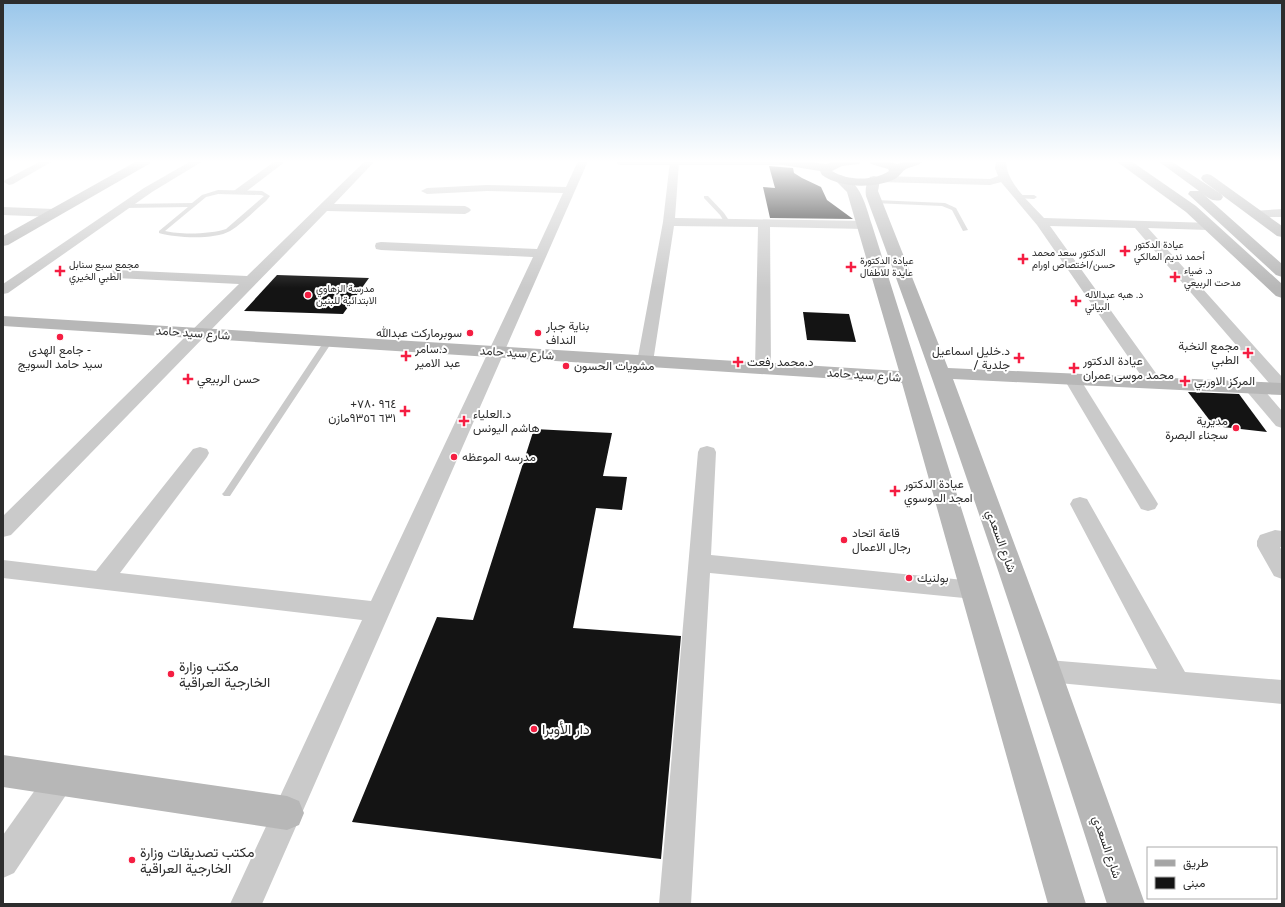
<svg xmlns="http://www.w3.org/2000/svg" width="1285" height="907" viewBox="0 0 1285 907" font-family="'Varela Round',Vazirmatn,sans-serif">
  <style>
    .building { fill: #141414 }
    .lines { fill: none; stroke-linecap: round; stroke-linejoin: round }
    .lane { fill: #cacaca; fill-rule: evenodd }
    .street { fill: #cacaca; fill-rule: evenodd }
    .secondary { fill: #b7b7b7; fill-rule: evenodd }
    .primary { fill: #a5a5a5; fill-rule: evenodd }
    .poi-dot { fill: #f51e42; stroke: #fff; stroke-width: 1.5 }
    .labels { text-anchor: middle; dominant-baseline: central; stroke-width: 4; stroke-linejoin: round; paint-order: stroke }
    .far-poi-label { font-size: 10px; fill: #2d2d2d; stroke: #fff; text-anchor: start }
    .poi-label { font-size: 12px; fill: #2d2d2d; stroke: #fff; text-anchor: start }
    .street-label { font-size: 12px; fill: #2d2d2d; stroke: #fff }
    .near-poi-label { font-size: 14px; fill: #2d2d2d; stroke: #fff; text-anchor: start }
  </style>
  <rect width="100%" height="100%" fill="#fff"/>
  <!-- building -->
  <g class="building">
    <polygon points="769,166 793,168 794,173 802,178 821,187 827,200 853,219 770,218 763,187 775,188"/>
    <polygon points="277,275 369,278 343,314 244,311"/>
    <polygon points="803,312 849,314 856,342 807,340"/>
    <polygon points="1188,392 1239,394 1267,432 1214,426"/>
    <polygon points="534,429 612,433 603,476 627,477 622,510 596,508 573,628 681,636 661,859 352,822 437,617 473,620"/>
  </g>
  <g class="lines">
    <!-- lane -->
    <g class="lane">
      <path d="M218 190 262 191 270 196 266 201C255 210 242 224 230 231 214 240 176 238 159 233V231L188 207 124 208 121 206 124 204 192 203 202 195ZM218 194 261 195 264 196 226 229C212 234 180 235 165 231L206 197Z"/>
      <polygon points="1019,195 1034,195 1037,197 1034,199 1017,198 1016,197"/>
      <polygon points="704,196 708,196 724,213 730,222 729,223 725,223 720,215 704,198"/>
      <polygon points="875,200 945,203 956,208 968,230 963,231 952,210 942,206 873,203 873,201"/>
      <polygon points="325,340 328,340 332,342 230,496 224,496 222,494 224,492"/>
    </g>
    <!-- street -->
    <g class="street">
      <polygon points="41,161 53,161 13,184 9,185 4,182 5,180"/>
      <polygon points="191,161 203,161 152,192 8,293 3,294 3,284 144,188"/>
      <polygon points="275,161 286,161 243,194 235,194 233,192 235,190"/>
      <polygon points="365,161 375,161 334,204 465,206 469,208 471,210 469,212 465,214 327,211 11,535 3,537 3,516 239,284 116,278 111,277 109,274 111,271 116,270 247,276"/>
      <polygon points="578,161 588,161 262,904 230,904 362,620 3,578 3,560 96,571 193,449 200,447 207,449 209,453 207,457 120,573 371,601 533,257 381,250 376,249 375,246 376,243 381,242 537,249 563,193 487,191 427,194 421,191 427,188 487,185 566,187"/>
      <polygon points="670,161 678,161 679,162 675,218 865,221 869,222 871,225 869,228 865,229 770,227 771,369 769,372 763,374 757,372 755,369 758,227 674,226 653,362 651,365 645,367 639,365 637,362 663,222"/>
      <path d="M996 161H1006C1006 183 1030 202 1044 218L1212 223 1214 226 1212 229 1208 230 1148 228 1282 377V392L1276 391 1135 228 1050 226 1163 383 1161 387 1155 388 1149 387 1037 225 1001 182 990 185 881 182 876 179 881 176 990 179 998 176 995 168Z"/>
      <polygon points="3,207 54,209 58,210 60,213 58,216 54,217 3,215"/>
      <polygon points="1282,209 1282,217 1254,217 1252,214 1254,211"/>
      <polygon points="1072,374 1078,375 1080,379 1155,499 1158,504 1155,509 1148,511 1141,509 1064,379 1066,375"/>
      <polygon points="1252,382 1258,383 1282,411 1282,428 1276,426 1243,387 1246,383"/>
      <polygon points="707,446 714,448 716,452 711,555 974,581 982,583 986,590 982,597 974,599 710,573 691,904 659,904 698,452 700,448"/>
      <polygon points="1080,497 1087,499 1185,672 1282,680 1282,704 1048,682 1039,679 1035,671 1039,663 1048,660 1157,669 1070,504 1073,499"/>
      <polygon points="1275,530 1282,531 1282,547 1280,547 1282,551 1282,579 1274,576 1257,546 1257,541 1260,535"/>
      <polygon points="60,765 70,769 74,779 70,789 14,873 3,878 3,835 50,769"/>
    </g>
    <!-- secondary -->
    <g class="secondary">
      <polygon points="137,161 151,161 149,164 8,245 3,246 3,236"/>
      <polygon points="616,161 792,161 790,164 786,165 622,165 618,164"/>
      <polygon points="1116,161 1131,161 1196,206 1282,284 1282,298 1276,296 1186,212"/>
      <path d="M1158 161H1171L1221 194 1223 197 1221 200C1213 202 1208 198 1202 193L1282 264V277L1276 275 1188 194 1190 191H1199Z"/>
      <polygon points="1207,174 1211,175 1282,226 1282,237 1277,236 1203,181 1201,178 1203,175"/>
      <path d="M840 175C861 181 866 207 872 225L1086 904H1048L902 383 3 326V316L899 371 847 192 834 179 836 176Z"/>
      <path d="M874 176 878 177 880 180 878 191 880 196 948 368 1282 383V395L953 379 1049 637 1145 904H1107C1031 666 953 430 866 196 865 190 866 183 870 177Z"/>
      <polygon points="3,755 287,796 299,801 304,813 299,825 287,830 3,787"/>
    </g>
    <!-- primary -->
    <path class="primary" d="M777 161H803L826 164 836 161H861L859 164 842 166 832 171C847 181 875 181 889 171L888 169 871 164 869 161H886L897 164 906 161H923C919 166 912 166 906 169 902 171 900 176 895 179 874 189 840 188 822 175L820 171 783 165 779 164Z"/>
  </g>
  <!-- sky -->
  <linearGradient id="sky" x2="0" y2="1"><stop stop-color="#99c6ea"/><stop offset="0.56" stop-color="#fff"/><stop offset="1" stop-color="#fff" stop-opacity="0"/></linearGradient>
  <rect width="1285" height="288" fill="url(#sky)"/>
  <!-- markers -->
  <g class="poi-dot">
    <path d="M1123 245h4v4h4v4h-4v4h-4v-4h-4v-4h4z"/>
    <path d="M1021 253h4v4h4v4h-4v4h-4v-4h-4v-4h4z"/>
    <path d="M849 261h4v4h4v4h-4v4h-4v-4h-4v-4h4z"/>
    <path d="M58 265h4v4h4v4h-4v4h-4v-4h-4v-4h4z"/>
    <path d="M1173 271h4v4h4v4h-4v4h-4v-4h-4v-4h4z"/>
    <circle cx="308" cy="295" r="4"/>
    <path d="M1074 295h4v4h4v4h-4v4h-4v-4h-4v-4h4z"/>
    <circle cx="470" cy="333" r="4"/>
    <circle cx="538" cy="333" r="4"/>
    <circle cx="60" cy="337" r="4"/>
    <path d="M1246 347h4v4h4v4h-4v4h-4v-4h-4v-4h4z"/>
    <path d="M404 350h4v4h4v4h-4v4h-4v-4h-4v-4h4z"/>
    <path d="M1017 352h4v4h4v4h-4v4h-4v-4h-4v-4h4z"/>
    <path d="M736 356h4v4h4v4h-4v4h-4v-4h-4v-4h4z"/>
    <circle cx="566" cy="366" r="4"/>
    <path d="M1072 362h4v4h4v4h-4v4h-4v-4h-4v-4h4z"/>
    <path d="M186 373h4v4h4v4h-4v4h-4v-4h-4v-4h4z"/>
    <path d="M1183 375h4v4h4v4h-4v4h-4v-4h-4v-4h4z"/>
    <path d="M403 405h4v4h4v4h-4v4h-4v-4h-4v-4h4z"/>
    <path d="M462 415h4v4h4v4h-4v4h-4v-4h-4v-4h4z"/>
    <circle cx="1236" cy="428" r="4"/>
    <circle cx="454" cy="457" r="4"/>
    <path d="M893 485h4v4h4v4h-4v4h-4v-4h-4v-4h4z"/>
    <circle cx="844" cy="540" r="4"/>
    <circle cx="909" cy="578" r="4"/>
    <circle cx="171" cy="674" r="4"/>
    <circle cx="534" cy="729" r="4"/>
    <circle cx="132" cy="860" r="4"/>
  </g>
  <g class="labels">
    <!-- far-poi labels -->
    <g class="far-poi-label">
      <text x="1134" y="245">عيادة الدكتور<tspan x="1134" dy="12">أحمد نديم المالكي</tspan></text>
      <text x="1032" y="253">الدكتور سعد محمد<tspan x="1032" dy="12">حسن/اختصاص اورام</tspan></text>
      <text x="860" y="261">عيادة الدكتورة<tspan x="860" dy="12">عايدة للاطفال</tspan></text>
      <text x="69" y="265">مجمع سبع سنابل<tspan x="69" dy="12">الطبي الخيري</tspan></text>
      <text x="1184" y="271">د. ضياء<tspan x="1184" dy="12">مدحت الربيعي</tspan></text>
      <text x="316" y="289">مدرسة الزهاوي<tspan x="316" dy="12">اﻻبتدائية للبنين</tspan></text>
      <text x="1085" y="295">د. هبه عبدالاله<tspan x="1085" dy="12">البياتي</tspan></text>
    </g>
    <!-- poi labels -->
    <g class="poi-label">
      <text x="546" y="326">بناية جبار<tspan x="546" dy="14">النداف</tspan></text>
      <text x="462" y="333" text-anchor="end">سوبرماركت عبدالله</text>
      <text x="1239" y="346" text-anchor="end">مجمع النخبة<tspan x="1239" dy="14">الطبي</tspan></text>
      <text x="415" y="349">د.سامر<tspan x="415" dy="14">عبد الامير</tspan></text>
      <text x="60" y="350" text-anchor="middle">جامع الهدى -<tspan x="60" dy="14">سيد حامد السويج</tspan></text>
      <text x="1010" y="351" text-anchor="end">د.خليل اسماعيل<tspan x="1010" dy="14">/ جلدية</tspan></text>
      <text x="1083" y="361">عيادة الدكتور<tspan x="1083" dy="14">محمد موسى عمران</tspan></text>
      <text x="747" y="362">د.محمد رفعت</text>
      <text x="574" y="366">مشويات الحسون</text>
      <text x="197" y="379">حسن الربيعي</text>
      <text x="1194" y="381">المركز الاوربي</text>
      <text x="396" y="404" text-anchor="end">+٩٦٤ ٧٨٠<tspan x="396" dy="14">٦٣١ ٩٣٥٦مازن</tspan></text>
      <text x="473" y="414">د.العلياء<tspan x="473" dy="14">هاشم اليونس</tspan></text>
      <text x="1228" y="421" text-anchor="end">مديرية<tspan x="1228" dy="14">سجناء البصرة</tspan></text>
      <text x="462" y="457">مدرسه الموعظه</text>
      <text x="904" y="484">عيادة الدكتور<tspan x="904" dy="14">امجد الموسوي</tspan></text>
      <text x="852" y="533">قاعة اتحاد<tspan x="852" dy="14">رجال الاعمال</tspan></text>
      <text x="917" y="578">بولنيك</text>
    </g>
    <!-- street labels -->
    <g class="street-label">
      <text transform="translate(193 333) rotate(4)">شارع سيد حامد</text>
      <text transform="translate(517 353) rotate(4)">شارع سيد حامد</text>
      <text transform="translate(864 375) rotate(4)">شارع سيد حامد</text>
      <text transform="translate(1001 541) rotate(70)">شارع السعدي</text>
      <text transform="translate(1107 847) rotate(71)">شارع السعدي</text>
    </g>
    <!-- near-poi labels -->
    <g class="near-poi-label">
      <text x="179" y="666">مكتب وزارة<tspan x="179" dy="16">الخارجية العراقية</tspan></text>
      <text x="542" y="729">دار الأوبرا</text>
      <text x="140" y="852">مكتب تصديقات وزارة<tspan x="140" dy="16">الخارجية العراقية</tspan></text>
    </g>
  </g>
  <!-- border -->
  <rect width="1285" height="907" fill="none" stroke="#2d2d2d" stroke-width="8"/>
  <!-- legend -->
  <rect x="1147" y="847" width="130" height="52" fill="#ffffff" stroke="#ababab"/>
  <rect x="1155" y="860" width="20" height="6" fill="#a5a5a5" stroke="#ababab"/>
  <text x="1183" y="867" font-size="12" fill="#2d2d2d">طريق</text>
  <rect x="1155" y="877" width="20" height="12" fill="#141414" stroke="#ababab"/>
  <text x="1183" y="887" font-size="12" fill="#2d2d2d">مبنى</text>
</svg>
